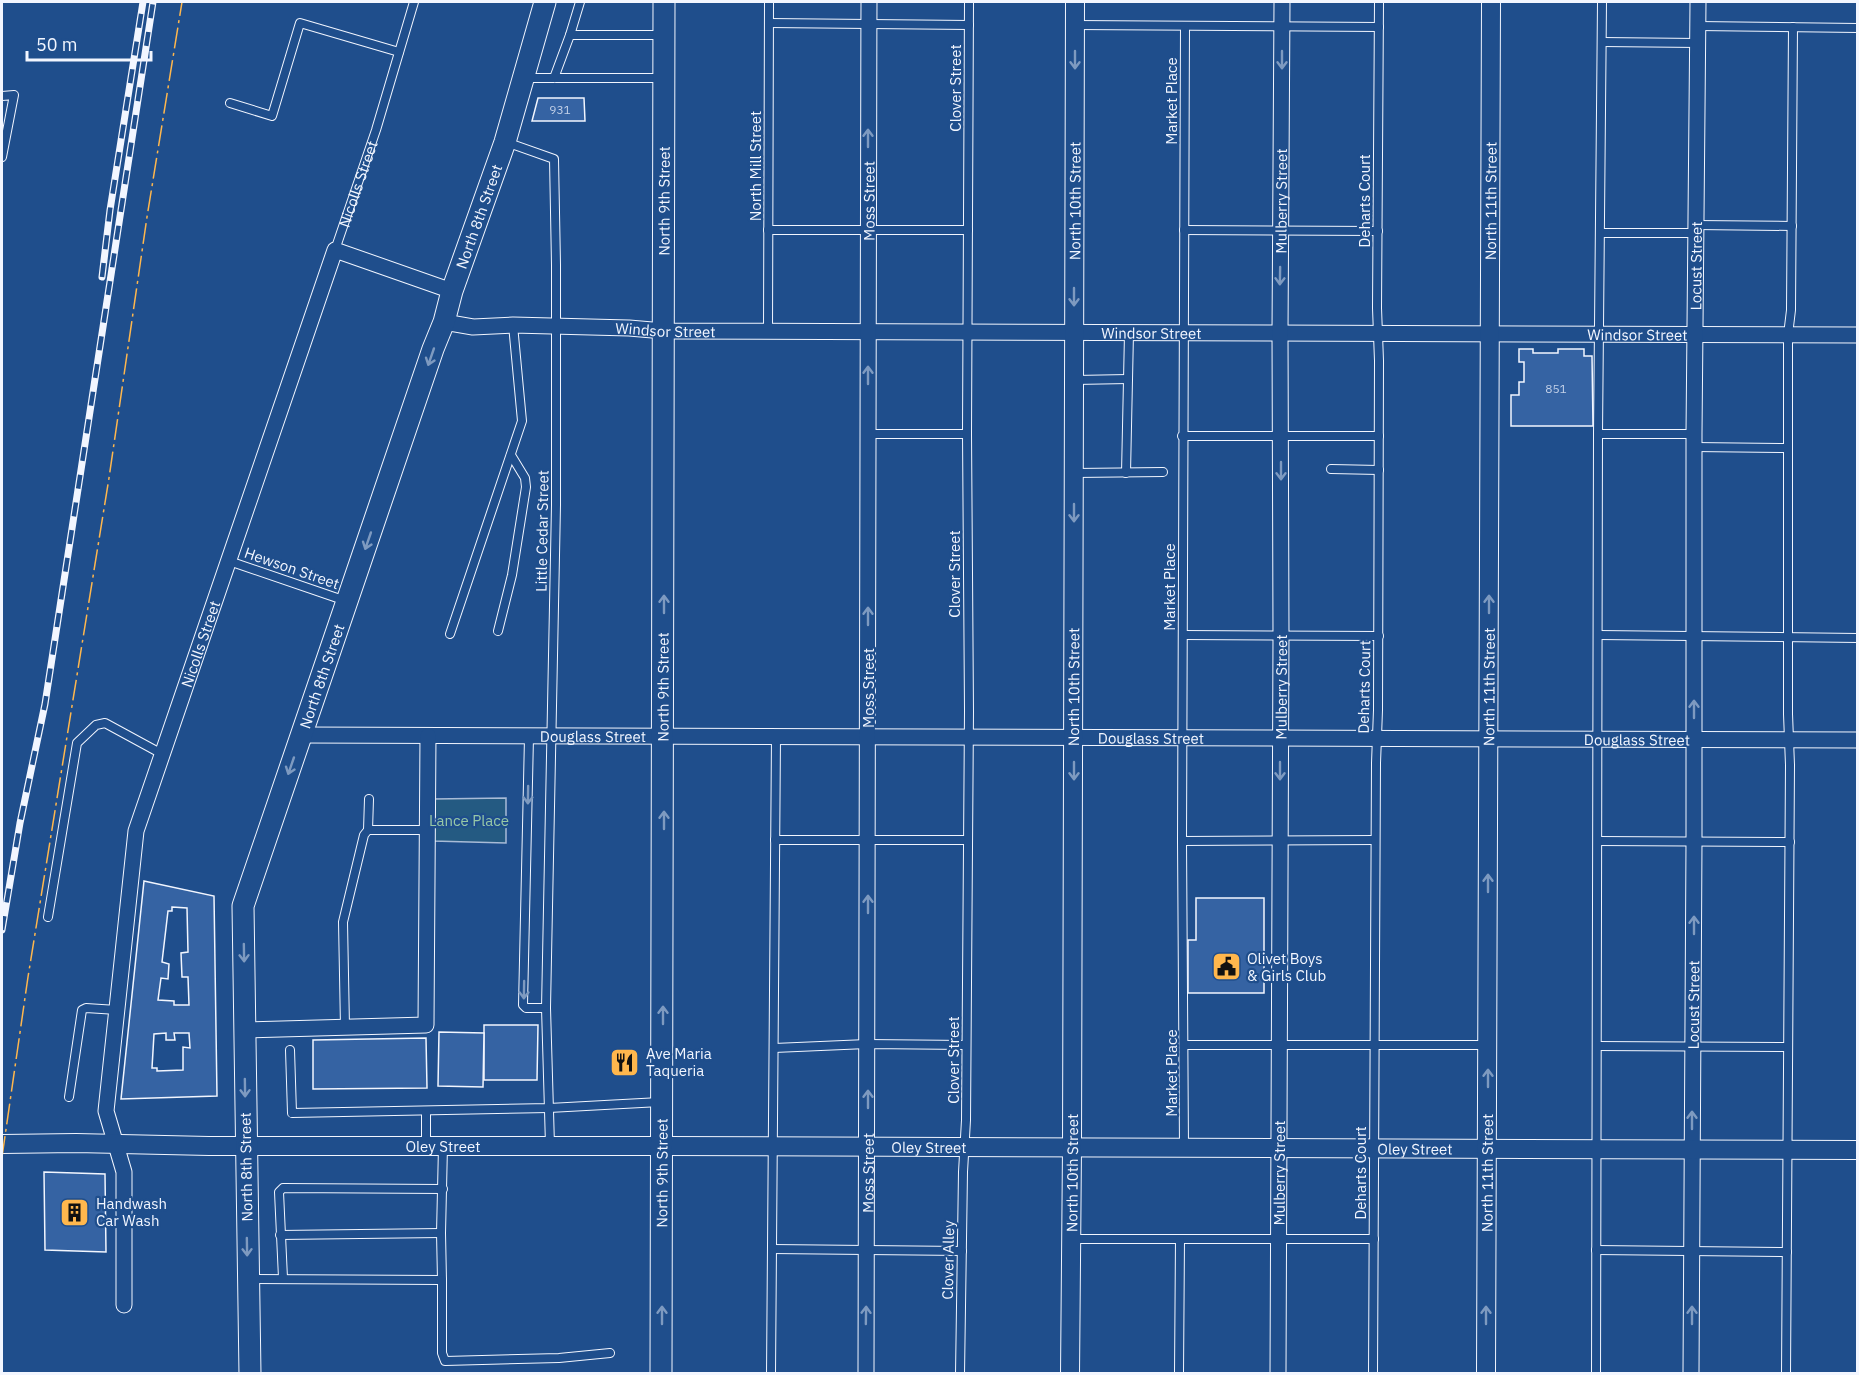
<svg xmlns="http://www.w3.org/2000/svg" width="1859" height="1375" viewBox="0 0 1859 1375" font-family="'IBM Plex Sans',sans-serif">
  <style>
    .green { fill: #245a82; stroke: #a8bbd7; stroke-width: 1.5 }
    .building { fill: #3563a3; stroke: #f2f6ff; stroke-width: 1.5; fill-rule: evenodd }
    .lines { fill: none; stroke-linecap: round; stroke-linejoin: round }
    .service-casing { stroke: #f2f6ff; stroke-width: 10 }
    .minor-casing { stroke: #f2f6ff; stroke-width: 17 }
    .tertiary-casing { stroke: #f2f6ff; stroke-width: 20 }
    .secondary-casing { stroke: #f2f6ff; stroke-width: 23 }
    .service { stroke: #1f4e8c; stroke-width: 8 }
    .minor { stroke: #1f4e8c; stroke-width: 15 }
    .tertiary { stroke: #1f4e8c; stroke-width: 18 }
    .secondary { stroke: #1f4e8c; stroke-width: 21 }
    .rail-casing { stroke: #f2f6ff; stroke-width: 7 }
    .rail { stroke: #1f4e8c; stroke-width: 4.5; stroke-dasharray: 14; stroke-linecap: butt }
    .power { stroke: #ffb74d; stroke-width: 1.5; stroke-dasharray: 21 4.5 3 4.5; stroke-linecap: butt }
    .oneway { stroke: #7e9ac0 }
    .labels { text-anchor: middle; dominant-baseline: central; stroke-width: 4.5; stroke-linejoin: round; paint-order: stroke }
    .number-label { font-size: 12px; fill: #c3d1e8 }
    .street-label { font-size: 15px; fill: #f2f6ff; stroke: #1f4e8c }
    .park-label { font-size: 15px; fill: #97c8a6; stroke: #1f4e8c }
    .poi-label { font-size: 15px; fill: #f2f6ff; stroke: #1f4e8c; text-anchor: start }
  </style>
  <rect width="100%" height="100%" fill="#1f4e8c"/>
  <!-- green -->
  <polygon class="green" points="506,798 506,843 433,841 433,799"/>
  <!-- building -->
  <g class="building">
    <polygon points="538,98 584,98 585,121 532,121"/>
    <polygon points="1519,349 1533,349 1533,353 1558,353 1558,349 1584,349 1584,356 1592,356 1593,426 1511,426 1511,395 1519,395 1519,382 1524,382 1524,362 1519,362"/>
    <path d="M144 881 214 896 217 1096 121 1099ZM172 907 187 908 188 952 181 953 182 977H188L189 1005H174V1001L158 1000 161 978 168 979 169 964 162 962 168 911H172ZM166 1033V1040H175L174 1033H189L190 1048 183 1047V1070L157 1071V1068H152L154 1034Z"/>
    <polygon points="1196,898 1264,898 1264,993 1188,993 1188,940 1196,940"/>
    <polygon points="484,1025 538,1025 537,1080 484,1080"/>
    <polygon points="439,1032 484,1033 483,1087 438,1086"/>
    <polygon points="426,1038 427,1088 313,1089 313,1040"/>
    <polygon points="44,1172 105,1174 106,1252 45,1250"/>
  </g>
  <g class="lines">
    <defs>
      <g id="service">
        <polyline points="769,23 969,25"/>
        <polyline points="1075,25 1379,27"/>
        <polyline points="1698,26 1858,28"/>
        <polyline points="570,35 580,2"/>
        <polyline points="1602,42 1698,43"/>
        <polyline points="525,78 663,78"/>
        <polyline points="554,78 570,35 661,35"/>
        <polyline points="2,96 14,95 2,157"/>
        <polyline points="230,103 272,116 300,23 399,52"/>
        <polyline points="506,142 554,159 556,265 556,505 546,1008 550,1145"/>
        <polyline points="1696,225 1792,226"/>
        <polyline points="768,230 968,230"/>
        <polyline points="1184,230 1378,231"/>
        <polyline points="1600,233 1696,233"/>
        <path id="s1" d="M335 250 376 130 414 2"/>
        <polyline points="768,331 769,2"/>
        <polyline points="1075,380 1128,379"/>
        <polyline points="868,434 967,434"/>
        <polyline points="1598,434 1694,434"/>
        <polyline points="1182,436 1379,436"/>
        <polyline points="1694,447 1788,448"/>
        <polyline points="1331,469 1379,470"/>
        <polyline points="1075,473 1163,472"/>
        <polyline points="1126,473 1129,333"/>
        <polyline points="229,561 346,601"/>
        <polyline points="498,631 512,575 526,487 525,478 511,455"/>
        <polyline points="450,634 522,421 513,325"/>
        <polyline points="1183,635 1379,636"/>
        <polyline points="1599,635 1858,638"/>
        <polyline points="529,737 523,1005 526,1008 546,1008"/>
        <polyline points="368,830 427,830"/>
        <polyline points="775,840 967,840"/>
        <polyline points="1182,841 1375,840"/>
        <polyline points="1598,841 1790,842"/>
        <polyline points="48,917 77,743 96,725 105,723 162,754"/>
        <polyline points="345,1027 343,922 364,835 368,830 369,799"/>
        <polyline points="1185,1045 1486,1045"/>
        <polyline points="1597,1046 1788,1047"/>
        <polyline points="774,1048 867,1044 966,1045"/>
        <polyline points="290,1050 292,1113 549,1108 660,1102"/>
        <polyline points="69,1097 82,1010 86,1008 117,1010"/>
        <polyline points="426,1111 426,1146"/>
        <polyline points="1184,1146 1182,841 1185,26"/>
        <polyline points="280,1235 441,1233"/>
        <polyline points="1071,1239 1374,1239"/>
        <polyline points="772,1249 962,1251"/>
        <polyline points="1596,1250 1787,1252"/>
        <polyline points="283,1278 279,1192 283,1188 443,1189"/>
        <polyline points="250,1279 442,1280 441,1233 443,1146"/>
        <polyline points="442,1280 442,1353 445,1361 559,1358 610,1353"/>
        <polyline points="771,1374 776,737"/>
        <polyline points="960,1374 963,1172 966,1120 969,711 967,434 969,2"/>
        <polyline points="1179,1374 1180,1239"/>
        <polyline points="1373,1374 1376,763 1378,710 1379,361 1377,308 1379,2"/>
        <polyline points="1596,1374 1598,434 1602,2"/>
        <polyline points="1786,1374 1790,765 1788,714 1788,335 1791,310 1793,27"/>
      </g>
      <g id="minor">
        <path id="s2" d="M444 322 473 327 513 325 629 328 664 331 1858 335"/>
        <path id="s3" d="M302 735 1858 740"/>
        <polyline points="244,1030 426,1025 428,736"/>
        <path id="s4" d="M124 1305V1172L106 1111 136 831 335 250 452 291"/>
        <path id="s5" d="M866 1374C871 916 867 459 869 2"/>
        <path id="s6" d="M1278 1374 1281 636 1280 333 1282 2"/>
        <path id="s7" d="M1691 1374 1694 841V434L1698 2"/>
      </g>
      <g id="tertiary">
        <path id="s8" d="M2 1144 76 1143 209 1146H663L1858 1150"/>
        <path id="s9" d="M1070 1374 1072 1148 1075 2"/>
        <path id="s10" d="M1486 1374 1491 2"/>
      </g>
      <g id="secondary">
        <path id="s11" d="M250 1374 243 906 433 349 444 322 452 291 505 142 545 2"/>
        <path id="s12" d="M661 1374 664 2"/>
      </g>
    </defs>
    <!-- service casing -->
    <use href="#service" class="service-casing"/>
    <!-- minor casing -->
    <use href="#minor" class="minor-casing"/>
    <!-- tertiary casing -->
    <use href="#tertiary" class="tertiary-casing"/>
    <!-- secondary casing -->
    <use href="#secondary" class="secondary-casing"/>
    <!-- service -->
    <use href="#service" class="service"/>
    <!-- minor -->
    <use href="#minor" class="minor"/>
    <!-- tertiary -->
    <use href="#tertiary" class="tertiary"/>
    <!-- secondary -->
    <use href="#secondary" class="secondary"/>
    <defs>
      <g id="rail">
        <polyline points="102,277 110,210 143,2"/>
        <polyline points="2,930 20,823 45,704 153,2"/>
      </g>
    </defs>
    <!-- rail casing -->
    <use href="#rail" class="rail-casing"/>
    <!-- rail -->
    <use href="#rail" class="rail"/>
    <!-- power -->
    <polyline class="power" points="2,1157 28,977 109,478 147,217 182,2"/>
  </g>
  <!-- one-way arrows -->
  <defs><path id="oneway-shaft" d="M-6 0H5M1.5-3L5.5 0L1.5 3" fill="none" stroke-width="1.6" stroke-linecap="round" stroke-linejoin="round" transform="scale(1.5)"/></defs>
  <g class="oneway">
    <use href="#oneway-shaft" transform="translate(1075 60) rotate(90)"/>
    <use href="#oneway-shaft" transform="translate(1282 60) rotate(90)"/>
    <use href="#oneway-shaft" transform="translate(868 138) rotate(-90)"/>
    <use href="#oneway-shaft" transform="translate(1280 276) rotate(91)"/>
    <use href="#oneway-shaft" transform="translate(1074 297) rotate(90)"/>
    <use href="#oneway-shaft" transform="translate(431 357) rotate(109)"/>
    <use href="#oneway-shaft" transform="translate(868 375) rotate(-90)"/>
    <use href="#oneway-shaft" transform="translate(1281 471) rotate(90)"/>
    <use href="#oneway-shaft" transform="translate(1074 513) rotate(90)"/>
    <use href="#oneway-shaft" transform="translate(368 541) rotate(109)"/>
    <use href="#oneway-shaft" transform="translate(664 604) rotate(-90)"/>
    <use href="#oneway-shaft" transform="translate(1489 604) rotate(-90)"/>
    <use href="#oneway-shaft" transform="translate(868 616) rotate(-90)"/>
    <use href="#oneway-shaft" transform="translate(1694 709) rotate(-90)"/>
    <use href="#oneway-shaft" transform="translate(291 766) rotate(109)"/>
    <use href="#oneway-shaft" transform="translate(1074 771) rotate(90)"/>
    <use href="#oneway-shaft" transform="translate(1280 771) rotate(90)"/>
    <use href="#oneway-shaft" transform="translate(528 795) rotate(91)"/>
    <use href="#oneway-shaft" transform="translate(664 820) rotate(-90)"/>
    <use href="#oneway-shaft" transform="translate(1488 883) rotate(-90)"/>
    <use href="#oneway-shaft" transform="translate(868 904) rotate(-90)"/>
    <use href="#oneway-shaft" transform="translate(1694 925) rotate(-90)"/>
    <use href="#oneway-shaft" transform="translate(244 953) rotate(89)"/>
    <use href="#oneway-shaft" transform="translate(524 990) rotate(91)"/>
    <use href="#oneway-shaft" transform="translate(663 1015) rotate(-90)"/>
    <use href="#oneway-shaft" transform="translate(1488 1078) rotate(-90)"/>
    <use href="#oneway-shaft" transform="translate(245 1088) rotate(89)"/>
    <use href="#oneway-shaft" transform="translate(868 1099) rotate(-90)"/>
    <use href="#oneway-shaft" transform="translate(1692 1120) rotate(-90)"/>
    <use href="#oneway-shaft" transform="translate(247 1247) rotate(89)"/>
    <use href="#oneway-shaft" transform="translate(662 1315) rotate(-90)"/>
    <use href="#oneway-shaft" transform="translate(866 1315) rotate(-89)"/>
    <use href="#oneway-shaft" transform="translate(1486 1315) rotate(-90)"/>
    <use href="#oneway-shaft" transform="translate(1692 1315) rotate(-90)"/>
  </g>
  <!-- icons -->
  <defs>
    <symbol id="civic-square" viewBox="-11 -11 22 22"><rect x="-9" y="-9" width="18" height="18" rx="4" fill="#ffb74d" stroke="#1f4e8c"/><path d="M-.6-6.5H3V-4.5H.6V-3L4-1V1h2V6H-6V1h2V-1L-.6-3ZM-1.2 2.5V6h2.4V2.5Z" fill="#111"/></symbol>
    <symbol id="restaurant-square" viewBox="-11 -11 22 22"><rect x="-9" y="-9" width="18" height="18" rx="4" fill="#ffb74d" stroke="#1f4e8c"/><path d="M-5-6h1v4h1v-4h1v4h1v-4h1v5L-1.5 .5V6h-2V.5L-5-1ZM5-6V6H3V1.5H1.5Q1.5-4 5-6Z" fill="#111"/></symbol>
    <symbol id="building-square" viewBox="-11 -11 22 22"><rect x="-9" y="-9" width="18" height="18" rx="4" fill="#ffb74d" stroke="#1f4e8c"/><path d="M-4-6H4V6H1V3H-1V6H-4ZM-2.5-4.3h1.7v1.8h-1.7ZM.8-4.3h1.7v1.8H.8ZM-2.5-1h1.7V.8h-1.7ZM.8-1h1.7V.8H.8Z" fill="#111"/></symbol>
  </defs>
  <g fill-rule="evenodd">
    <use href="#civic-square" x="1210" y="950" width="33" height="33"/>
    <use href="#restaurant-square" x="608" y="1046" width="33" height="33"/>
    <use href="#building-square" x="58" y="1196" width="33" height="33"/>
  </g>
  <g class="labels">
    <!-- number labels -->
    <g class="number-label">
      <text x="560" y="109">931</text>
      <text x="1556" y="388">851</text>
    </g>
    <!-- street labels -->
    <g class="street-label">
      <text transform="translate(955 88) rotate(-90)">Clover Street</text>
      <text transform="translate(1171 101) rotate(-90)">Market Place</text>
      <text transform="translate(755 166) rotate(-90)">North Mill Street</text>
      <text stroke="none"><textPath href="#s1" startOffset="70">Nicolls Street</textPath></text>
      <text transform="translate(1364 201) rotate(-90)">Deharts Court</text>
      <text stroke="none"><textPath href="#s12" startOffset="1173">North 9th Street</textPath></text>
      <text stroke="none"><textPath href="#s5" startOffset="1173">Moss Street</textPath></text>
      <text stroke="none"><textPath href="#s9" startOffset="1173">North 10th Street</textPath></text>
      <text stroke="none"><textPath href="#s6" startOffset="1173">Mulberry Street</textPath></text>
      <text stroke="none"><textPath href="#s10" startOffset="1173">North 11th Street</textPath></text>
      <text stroke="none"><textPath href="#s11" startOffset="1197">North 8th Street</textPath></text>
      <text stroke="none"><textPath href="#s7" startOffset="1108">Locust Street</textPath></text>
      <text stroke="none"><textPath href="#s2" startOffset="222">Windsor Street</textPath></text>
      <text stroke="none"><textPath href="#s2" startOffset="708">Windsor Street</textPath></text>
      <text stroke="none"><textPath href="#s2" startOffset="1194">Windsor Street</textPath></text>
      <text transform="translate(542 531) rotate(-89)">Little Cedar Street</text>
      <text transform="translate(292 568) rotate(19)">Hewson Street</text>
      <text transform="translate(954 574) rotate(-90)">Clover Street</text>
      <text transform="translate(1169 587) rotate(-90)">Market Place</text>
      <text stroke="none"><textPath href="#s4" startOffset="676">Nicolls Street</textPath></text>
      <text stroke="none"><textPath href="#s11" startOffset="711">North 8th Street</textPath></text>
      <text stroke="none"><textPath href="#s6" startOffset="687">Mulberry Street</textPath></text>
      <text transform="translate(1364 687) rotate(-89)">Deharts Court</text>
      <text stroke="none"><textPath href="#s12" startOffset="687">North 9th Street</textPath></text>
      <text transform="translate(868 688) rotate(-90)">Moss Street</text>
      <text stroke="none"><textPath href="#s9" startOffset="687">North 10th Street</textPath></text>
      <text stroke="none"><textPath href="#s10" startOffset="687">North 11th Street</textPath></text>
      <text stroke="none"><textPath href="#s3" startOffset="291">Douglass Street</textPath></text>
      <text stroke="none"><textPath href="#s3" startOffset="849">Douglass Street</textPath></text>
      <text stroke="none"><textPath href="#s3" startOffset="1335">Douglass Street</textPath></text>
      <text stroke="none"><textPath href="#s7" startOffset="369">Locust Street</textPath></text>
      <text transform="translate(953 1060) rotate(-90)">Clover Street</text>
      <text transform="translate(1171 1073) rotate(-90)">Market Place</text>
      <text stroke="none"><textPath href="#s8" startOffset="441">Oley Street</textPath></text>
      <text stroke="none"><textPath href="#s8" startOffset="927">Oley Street</textPath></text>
      <text stroke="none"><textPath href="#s8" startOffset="1413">Oley Street</textPath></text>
      <text transform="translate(246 1167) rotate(-91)">North 8th Street</text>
      <text stroke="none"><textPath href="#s5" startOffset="201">Moss Street</textPath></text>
      <text stroke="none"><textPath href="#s6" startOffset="201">Mulberry Street</textPath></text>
      <text transform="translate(1360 1173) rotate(-90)">Deharts Court</text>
      <text stroke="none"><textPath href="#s10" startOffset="201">North 11th Street</textPath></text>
      <text stroke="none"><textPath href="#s12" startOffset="201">North 9th Street</textPath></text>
      <text stroke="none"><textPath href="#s9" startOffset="201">North 10th Street</textPath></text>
      <text transform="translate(948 1260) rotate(-89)">Clover Alley</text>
    </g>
    <!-- park labels -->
    <g class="park-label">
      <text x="469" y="820">Lance Place</text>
    </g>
    <!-- poi labels -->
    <g class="poi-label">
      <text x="1247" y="958">Olivet Boys<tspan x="1247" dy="17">&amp; Girls Club</tspan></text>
      <text x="646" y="1053">Ave Maria<tspan x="646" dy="17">Taqueria</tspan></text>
      <text x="96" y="1203">Handwash<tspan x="96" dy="17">Car Wash</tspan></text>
    </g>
  </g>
  <!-- border -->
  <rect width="1859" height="1375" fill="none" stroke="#f2f6ff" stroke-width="6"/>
  <!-- scale -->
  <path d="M27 51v9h124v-9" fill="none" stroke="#f2f6ff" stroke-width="3"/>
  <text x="36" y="51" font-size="18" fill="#f2f6ff" stroke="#1f4e8c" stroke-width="4.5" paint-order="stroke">50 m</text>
</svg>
